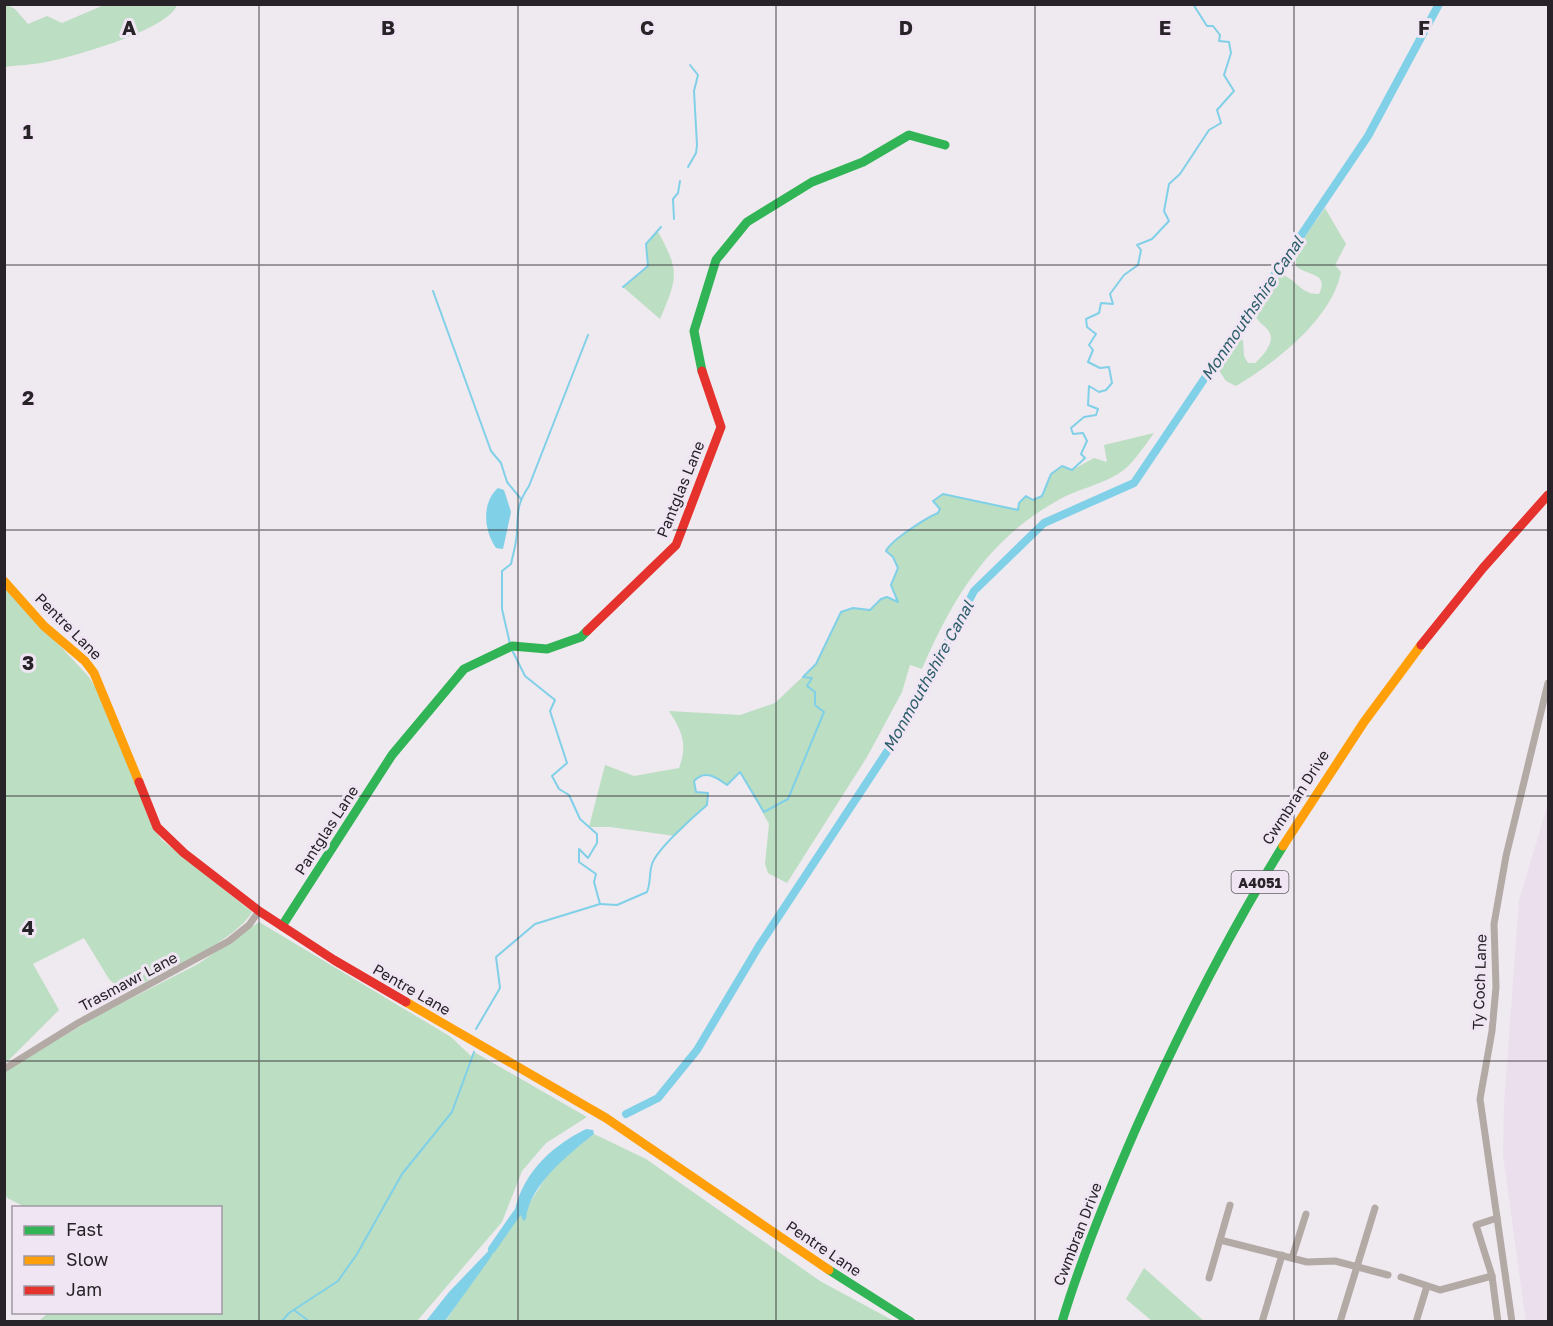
<svg xmlns="http://www.w3.org/2000/svg" width="1553" height="1326" viewBox="0 0 1553 1326" font-family="'Golos Text',sans-serif">
  <style>
    .built { fill: #ebdfed }
    .green { fill: #bcdec2 }
    .water { fill: #80d0e8 }
    .lines { fill: none; stroke-linecap: round; stroke-linejoin: round }
    .stream { stroke: #80d0e8; stroke-width: 2 }
    .canal { stroke: #80d0e8; stroke-width: 8 }
    .street { stroke: #b3aaa5; stroke-width: 7 }
    .fast { stroke: #30b455; stroke-width: 9 }
    .slow { stroke: #ff9f0a; stroke-width: 9 }
    .jam { stroke: #e5322d; stroke-width: 9 }
    .grid { fill: none; stroke: #272328; stroke-width: 1.5; stroke-opacity: 0.55 }
    .labels { text-anchor: middle; dominant-baseline: central; stroke-width: 6; stroke-linejoin: round; paint-order: stroke }
    .shield { fill: #f0e6f3; stroke: #635e65; stroke-width: 1.5 }
    .shield-label { font-size: 14px; font-weight: bold; fill: #272328 }
    .street-label { font-size: 15px; fill: #272328; stroke: #f0e6f3 }
    .water-label { font-size: 16px; font-style: italic; fill: #2c5d6a; stroke: #f0e6f3 }
    .grid-label { font-size: 20px; text-anchor: middle; font-weight: bold; fill: #272328; stroke: #f0e6f3; stroke-width: 6; stroke-linejoin: round; paint-order: stroke }
  </style>
  <rect width="100%" height="100%" fill="#efe9f0"/>
  <!-- built -->
  <polygon class="built" points="1548,804 1548,1321 1526,1322 1503,1155 1504,1105 1519,900"/>
  <!-- green -->
  <g class="green">
    <path d="M5 4 15 9 28 24 47 16 62 23 104 5H177C168 30 73 57 46 62 33 65 18 65 5 67Z"/>
    <path d="M1325 208 1346 244 1335 265 1341 272C1332 319 1275 363 1236 386L1226 381 1218 369 1240 340H1243L1244 356 1248 363H1255C1263 356 1277 341 1268 330 1263 324 1258 322 1255 315L1281 274C1296 279 1301 295 1319 294 1330 272 1306 276 1296 266V253L1301 242Z"/>
    <path d="M657 230C680 271 678 277 660 319L623 287 648 266 646 244Z"/>
    <path d="M1154 433C1144 446 1133 465 1118 474 1100 485 1078 489 1060 499 989 538 953 597 922 669L910 665 902 692 867 757 787 883 768 873 765 864 769 824 740 772 727 785C716 777 705 769 694 781L696 792 708 793 707 805 675 836 610 827H589L605 765 634 776 679 768C688 744 682 731 669 711L740 715 775 703 816 664 841 612 853 608 870 610 881 599 887 597 898 602 891 585 898 568 893 557 886 551C891 540 926 518 938 513L940 509 933 501 943 494 1018 509 1019 503 1026 496 1033 500 1042 496 1051 474 1062 466 1072 470 1094 458 1107 462 1104 445Z"/>
    <path d="M4 586 89 677 103 700 152 826 162 840 252 912C234 943 156 976 123 993L109 979 84 938 33 964 59 1010 5 1064Z"/>
    <polygon points="259,922 451,1037 471,1056 474,1052 587,1117 546,1143 522,1171 502,1222 417,1321 39,1321 48,1313 220,1312 220,1208 27,1208 7,1198 4,1190 4,1072 97,1016 198,964"/>
    <polygon points="594,1134 646,1159 820,1281 894,1321 445,1322 513,1220 521,1214 526,1215 526,1209 546,1177 561,1160"/>
    <polygon points="1144,1268 1204,1321 1152,1321 1126,1299"/>
  </g>
  <!-- water -->
  <g class="water">
    <path d="M498 488 504 490 511 512 503 549 496 548C484 531 481 503 498 488Z"/>
    <path d="M586 1129 593 1130 594 1134C569 1154 529 1185 526 1219L523 1221 521 1215 513 1220C519 1177 548 1148 586 1129Z"/>
    <polygon points="498,1241 491,1257 445,1321 426,1321 449,1292"/>
  </g>
  <g class="lines">
    <!-- stream -->
    <g class="stream">
      <polyline points="688,167 696,153 697,145 694,91 698,75 690,65"/>
      <polyline points="674,219 673,199 678,193 680,181"/>
      <polyline points="623,287 648,266 646,244 661,227"/>
      <polyline points="433,291 491,451 501,463 507,482 521,499"/>
      <path d="M510 644 502 609V571L511 564C513 554 517 542 517 531 518 511 517 504 529 486L588 335"/>
      <path d="M600 904 617 905 647 892C651 882 649 873 652 864 657 849 694 816 707 805L708 793 696 792 694 781C705 769 716 777 727 785L740 772 764 812 788 799 824 712 815 705V692L807 686 812 678 803 677 816 664 841 612 853 608 870 610 881 599 887 597 898 602 891 585 898 568 893 557 886 551C891 540 926 518 938 513L940 509 933 501 943 494 1018 510 1019 503 1026 496 1033 500 1042 496 1051 474 1062 466 1072 470 1085 458 1081 454 1087 441 1083 433 1073 434 1071 428 1084 417 1096 415 1098 409 1088 405 1089 386 1099 392 1106 390 1112 383 1109 367 1100 368 1088 362 1093 350 1089 345 1096 334 1087 327 1086 319 1099 313 1101 303 1113 304 1110 294 1124 275 1138 265 1141 250 1137 245 1152 239 1169 221 1164 211 1169 184 1180 174 1209 130 1221 123 1217 110 1234 91 1224 75 1231 53 1229 42 1219 41 1220 35 1213 26H1207L1193 4"/>
      <polyline points="476,1029 500,988 496,957 535,924 600,904 594,882 596,874 579,862 579,849 588,858 597,843 597,834 580,819 569,795 559,789 552,776 567,763 550,711 555,700 525,676 512,650"/>
      <polyline points="294,1310 310,1322"/>
      <polyline points="281,1322 289,1313 338,1281 357,1254 402,1174 452,1112 474,1052"/>
    </g>
    <!-- canal -->
    <g class="canal">
      <polyline points="626,1114 658,1098 697,1050 759,946 902,729 974,591 1044,523 1134,483 1368,136 1439,4"/>
      <polyline points="492,1249 517,1213"/>
    </g>
    <!-- street -->
    <g class="street">
      <polyline points="4,1069 78,1023 229,941 249,925 259,911"/>
      <polyline points="1497,1218 1476,1225 1492,1276 1498,1322"/>
      <polyline points="1220,1240 1307,1262 1335,1261 1388,1275"/>
      <polyline points="1292,1258 1306,1214"/>
      <polyline points="1401,1277 1440,1290 1492,1276"/>
      <polyline points="1209,1278 1230,1205"/>
      <polyline points="1262,1322 1282,1255"/>
      <polyline points="1340,1322 1375,1208"/>
      <polyline points="1416,1322 1427,1286"/>
      <polyline points="1512,1322 1480,1099 1492,1031 1496,987 1494,924 1506,856 1548,683"/>
    </g>
    <!-- fast -->
    <g class="fast">
      <polyline points="702,371 694,331 716,260 747,222 812,182 863,162 909,135 945,145"/>
      <polyline points="282,926 392,755 464,669 512,646 547,649 581,637 587,631"/>
      <polyline points="829,1270 911,1322"/>
      <path d="M1062 1322C1082 1255 1109 1190 1137 1126 1180 1030 1227 936 1283 846"/>
    </g>
    <!-- slow -->
    <g class="slow">
      <polyline points="4,581 44,626 85,661 94,673 139,782"/>
      <polyline points="1283,846 1364,722 1421,645"/>
      <polyline points="406,1002 606,1118 829,1270"/>
    </g>
    <!-- jam -->
    <g class="jam">
      <polyline points="587,631 676,545 721,427 702,371"/>
      <polyline points="1421,645 1483,568 1548,495"/>
      <polyline points="139,782 157,827 184,853 259,911 334,960 406,1002"/>
    </g>
  </g>
  <!-- grid -->
  <path class="grid" d="M259 4V1322M518 4V1322M776 4V1322M1035 4V1322M1294 4V1322M4 265H1548M4 530H1548M4 796H1548M4 1061H1548"/>
  <g class="labels">
    <!-- shield labels -->
    <rect class="shield" x="1231.5" y="871" width="57" height="22" rx="4.5"/>
    <g class="shield-label">
      <text x="1260" y="882">A4051</text>
    </g>
    <!-- street labels -->
    <g class="street-label">
      <text transform="translate(680 489) rotate(-68)">Pantglas Lane</text>
      <text transform="translate(69 626) rotate(45)">Pentre Lane</text>
      <text transform="translate(1295 797) rotate(-57)">Cwmbran Drive</text>
      <text transform="translate(326 830) rotate(-57)">Pantglas Lane</text>
      <text transform="translate(128 981) rotate(-28)">Trasmawr Lane</text>
      <text transform="translate(1479 982) rotate(-88)">Ty Coch Lane</text>
      <text transform="translate(412 989) rotate(30)">Pentre Lane</text>
      <text transform="translate(1077 1234) rotate(-69)">Cwmbran Drive</text>
      <text transform="translate(824 1248) rotate(34)">Pentre Lane</text>
    </g>
    <!-- water labels -->
    <g class="water-label">
      <text transform="translate(1252 308) rotate(-56)">Monmouthshire Canal</text>
      <text transform="translate(928 676) rotate(-61)">Monmouthshire Canal</text>
    </g>
  </g>
  <g class="grid-label">
    <text x="129" y="35">A</text>
    <text x="388" y="35">B</text>
    <text x="647" y="35">C</text>
    <text x="906" y="35">D</text>
    <text x="1165" y="35">E</text>
    <text x="1424" y="35">F</text>
    <text x="28" y="139">1</text>
    <text x="28" y="405">2</text>
    <text x="28" y="670">3</text>
    <text x="28" y="935">4</text>
  </g>
  <!-- border -->
  <rect width="1553" height="1326" fill="none" stroke="#272328" stroke-width="12"/>
  <!-- legend -->
  <rect x="12" y="1206" width="210" height="108" fill="#f0e6f3" stroke="#a098a2" stroke-width="1.5"/>
  <rect x="24" y="1226" width="30" height="9" fill="#30b455" stroke="#a098a2" stroke-width="1.5"/>
  <text x="66" y="1236" font-size="18" fill="#272328">Fast</text>
  <rect x="24" y="1256" width="30" height="9" fill="#ff9f0a" stroke="#a098a2" stroke-width="1.5"/>
  <text x="66" y="1266" font-size="18" fill="#272328">Slow</text>
  <rect x="24" y="1286" width="30" height="9" fill="#e5322d" stroke="#a098a2" stroke-width="1.5"/>
  <text x="66" y="1296" font-size="18" fill="#272328">Jam</text>
</svg>
